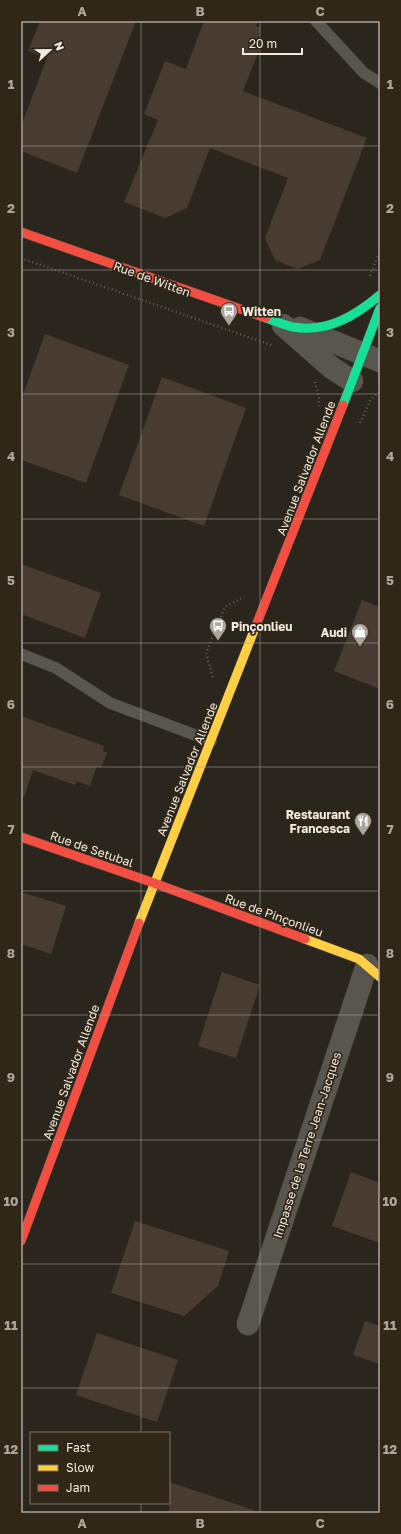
<svg xmlns="http://www.w3.org/2000/svg" width="401" height="1534" viewBox="0 0 401 1534" font-family="'Golos Text',sans-serif">
  <style>
    .building { fill: #483c32 }
    .lines { fill: none; stroke-linecap: round; stroke-linejoin: round }
    .lane-casing { stroke: #47433c; stroke-width: 12 }
    .street-casing { stroke: #47433c; stroke-width: 23 }
    .fast-casing { stroke: #47433c; stroke-width: 10 }
    .slow-casing { stroke: #47433c; stroke-width: 10 }
    .jam-casing { stroke: #47433c; stroke-width: 10 }
    .path { stroke: #605c56; stroke-width: 2.5; stroke-dasharray: 1 3; stroke-linecap: butt }
    .lane { stroke: #595650; stroke-width: 11 }
    .street { stroke: #595650; stroke-width: 22 }
    .fast { stroke: #16e098; stroke-width: 9 }
    .slow { stroke: #ffcf43; stroke-width: 9 }
    .jam { stroke: #f24e42; stroke-width: 9 }
    .grid { fill: none; stroke: #aba59d; stroke-width: 1; stroke-opacity: 0.55 }
    .labels { text-anchor: middle; dominant-baseline: central; stroke-width: 3.5; stroke-linejoin: round; paint-order: stroke }
    .street-label { font-size: 12px; fill: #f1eae1; stroke: #302718 }
    .poi-label { font-size: 12px; font-weight: bold; fill: #f1eae1; stroke: #302718; text-anchor: start }
    .neatline { fill: none; stroke: #aba59d; stroke-width: 1.5 }
    .grid-label { font-size: 13px; text-anchor: middle; font-weight: bold; fill: #aba59d }
  </style>
  <rect width="100%" height="100%" fill="#2a261e"/>
  <!-- building -->
  <g class="building">
    <polygon points="40,21 136,21 77,173 21,151 21,126 47,58 28,51"/>
    <polygon points="204,21 258,21 256,26 261,28 258,38 263,40 243,91 367,138 320,260 298,269 275,260 265,238 288,178 210,148 187,208 165,218 124,202 158,120 144,114 165,61 186,69"/>
    <polygon points="45,334 129,365 86,483 21,460 21,400"/>
    <polygon points="162,377 246,408 204,526 119,495"/>
    <polygon points="21,564 101,593 85,638 21,614"/>
    <polygon points="362,600 380,607 380,689 334,671"/>
    <polygon points="21,716 104,746 103,751 107,753 101,768 97,766 90,786 76,781 75,785 33,770 24,797 21,797"/>
    <polygon points="21,892 66,906 51,954 21,944"/>
    <polygon points="222,972 260,985 236,1058 198,1046"/>
    <polygon points="351,1172 380,1183 380,1243 332,1226"/>
    <polygon points="135,1221 229,1251 218,1286 184,1316 111,1293"/>
    <polygon points="365,1321 380,1326 380,1364 353,1355"/>
    <polygon points="97,1333 178,1360 157,1422 76,1395"/>
    <polygon points="169,1482 254,1510 254,1513 169,1513"/>
  </g>
  <g class="lines">
    <defs>
      <g id="lane">
        <polyline points="316,21 364,73 380,83"/>
        <polyline points="21,654 56,668 110,703 211,741"/>
      </g>
      <g id="street">
        <polyline points="283,325 332,368 352,381"/>
        <polyline points="300,328 380,361"/>
        <polyline points="248,1324 367,965"/>
      </g>
      <g id="fast">
        <path d="M266 318C275 321 284 325 293 327 327 333 355 316 380 295"/>
        <polyline points="343,405 380,308"/>
      </g>
      <g id="slow">
        <polyline points="139,923 255,628"/>
        <polyline points="305,939 359,959 380,977"/>
      </g>
      <g id="jam">
        <polyline points="21,232 266,318"/>
        <polyline points="255,628 343,405"/>
        <polyline points="21,837 154,883 305,939"/>
        <polyline points="21,1241 139,923"/>
      </g>
    </defs>
    <!-- lane casing -->
    <use href="#lane" class="lane-casing"/>
    <!-- street casing -->
    <use href="#street" class="street-casing"/>
    <!-- fast casing -->
    <use href="#fast" class="fast-casing"/>
    <!-- slow casing -->
    <use href="#slow" class="slow-casing"/>
    <!-- jam casing -->
    <use href="#jam" class="jam-casing"/>
    <!-- path -->
    <g class="path">
      <polyline points="21,258 274,346"/>
      <polyline points="370,276 380,251"/>
      <polyline points="315,382 319,397 319,406"/>
      <polyline points="360,423 371,399 380,392"/>
      <polyline points="213,677 206,653 225,607 244,597"/>
    </g>
    <!-- lane -->
    <use href="#lane" class="lane"/>
    <!-- street -->
    <use href="#street" class="street"/>
    <!-- fast -->
    <use href="#fast" class="fast"/>
    <!-- slow -->
    <use href="#slow" class="slow"/>
    <!-- jam -->
    <use href="#jam" class="jam"/>
  </g>
  <!-- grid -->
  <path class="grid" d="M141 21V1433M260 21V1513M21 146H380M21 270H380M21 394H380M21 519H380M21 643H380M21 767H380M21 891H380M21 1015H380M21 1140H380M21 1264H380M21 1388H380M141 1503V1513"/>
  <!-- icons -->
  <defs>
    <symbol id="bus-pin" viewBox="-11 -11 22 30"><path d="M0 17L-7.5 6A9.5 9.5 0 1 1 7.5 6Z" fill="#aba59d" stroke="#302718"/><path d="M-5-6H5V4H4V6H2V4H-2V6H-4V4H-5ZM-3.5-4V0h7V-4ZM-3.5 1.2v1.5H-2V1.2ZM2 1.2v1.5H3.5V1.2Z" fill="#fff"/></symbol>
    <symbol id="shop-pin" viewBox="-11 -11 22 30"><path d="M0 17L-7.5 6A9.5 9.5 0 1 1 7.5 6Z" fill="#aba59d" stroke="#302718"/><path d="M-5-2.5h2.3a2.7 3.5 0 0 1 5.4 0H5L5.5 6h-11ZM-1.5-2.5h3a1.5 2.3 0 0 0-3 0Z" fill="#fff"/></symbol>
    <symbol id="restaurant-pin" viewBox="-11 -11 22 30"><path d="M0 17L-7.5 6A9.5 9.5 0 1 1 7.5 6Z" fill="#aba59d" stroke="#302718"/><path d="M-5-6h1v4h1v-4h1v4h1v-4h1v5L-1.5 .5V6h-2V.5L-5-1ZM5-6V6H3V1.5H1.5Q1.5-4 5-6Z" fill="#fff"/></symbol>
  </defs>
  <g fill-rule="evenodd">
    <use href="#bus-pin" x="219" y="301" width="20" height="27"/>
    <use href="#bus-pin" x="208" y="616" width="20" height="27"/>
    <use href="#shop-pin" x="350" y="622" width="20" height="27"/>
    <use href="#restaurant-pin" x="353" y="811" width="20" height="27"/>
  </g>
  <g class="labels">
    <!-- street labels -->
    <g class="street-label">
      <text transform="translate(152 279) rotate(20)">Rue de Witten</text>
      <text transform="translate(306 468) rotate(-69)">Avenue Salvador Allende</text>
      <text transform="translate(187 769) rotate(-68)">Avenue Salvador Allende</text>
      <text transform="translate(92 849) rotate(19)">Rue de Setubal</text>
      <text transform="translate(274 915) rotate(20)">Rue de Pinçonlieu</text>
      <text transform="translate(71 1072) rotate(-70)">Avenue Salvador Allende</text>
      <text transform="translate(307 1145) rotate(-72)">Impasse de la Terre Jean-Jacques</text>
    </g>
    <!-- poi labels -->
    <g class="poi-label">
      <text x="242" y="311">Witten</text>
      <text x="231" y="626">Pinçonlieu</text>
      <text x="347" y="632" text-anchor="end">Audi</text>
      <text x="350" y="814" text-anchor="end">Restaurant<tspan x="350" dy="14">Francesca</tspan></text>
    </g>
  </g>
  <!-- border -->
  <rect width="401" height="1534" fill="none" stroke="#302718" stroke-width="44"/>
  <!-- legend -->
  <rect x="30" y="1432" width="140" height="72" fill="#302718" stroke="#7d7568"/>
  <rect x="38" y="1445" width="20" height="6" fill="#16e098" stroke="#7d7568"/>
  <text x="66" y="1452" font-size="12" fill="#f1eae1">Fast</text>
  <rect x="38" y="1465" width="20" height="6" fill="#ffcf43" stroke="#7d7568"/>
  <text x="66" y="1472" font-size="12" fill="#f1eae1">Slow</text>
  <rect x="38" y="1485" width="20" height="6" fill="#f24e42" stroke="#7d7568"/>
  <text x="66" y="1492" font-size="12" fill="#f1eae1">Jam</text>
  <!-- north arrow -->
  <g transform="translate(50 50) rotate(68)" stroke="#302718" stroke-width="3" paint-order="stroke">
  <path d="M0-3L7 15L0 10L-7 15Z" fill="#f1eae1"/>
  <text y="-6" font-size="11" font-weight="bold" text-anchor="middle" fill="#f1eae1">N</text>
  </g>
  <!-- scale -->
  <path d="M243 48v6h59v-6" fill="none" stroke="#f1eae1" stroke-width="2"/>
  <text x="249" y="48" font-size="12" fill="#f1eae1" stroke="#302718" stroke-width="3" paint-order="stroke">20 m</text>
  <rect x="22" y="22" width="357" height="1490" class="neatline"/>
  <g class="grid-label">
    <text x="82" y="16">A</text>
    <text x="200" y="16">B</text>
    <text x="320" y="16">C</text>
    <text x="11" y="89">1</text>
    <text x="390" y="89">1</text>
    <text x="11" y="213">2</text>
    <text x="390" y="213">2</text>
    <text x="11" y="337">3</text>
    <text x="390" y="337">3</text>
    <text x="11" y="461">4</text>
    <text x="390" y="461">4</text>
    <text x="11" y="585">5</text>
    <text x="390" y="585">5</text>
    <text x="11" y="709">6</text>
    <text x="390" y="709">6</text>
    <text x="11" y="834">7</text>
    <text x="390" y="834">7</text>
    <text x="11" y="958">8</text>
    <text x="390" y="958">8</text>
    <text x="11" y="1082">9</text>
    <text x="390" y="1082">9</text>
    <text x="11" y="1206">10</text>
    <text x="390" y="1206">10</text>
    <text x="11" y="1330">11</text>
    <text x="390" y="1330">11</text>
    <text x="11" y="1454">12</text>
    <text x="390" y="1454">12</text>
    <text x="82" y="1528">A</text>
    <text x="200" y="1528">B</text>
    <text x="320" y="1528">C</text>
  </g>
</svg>
